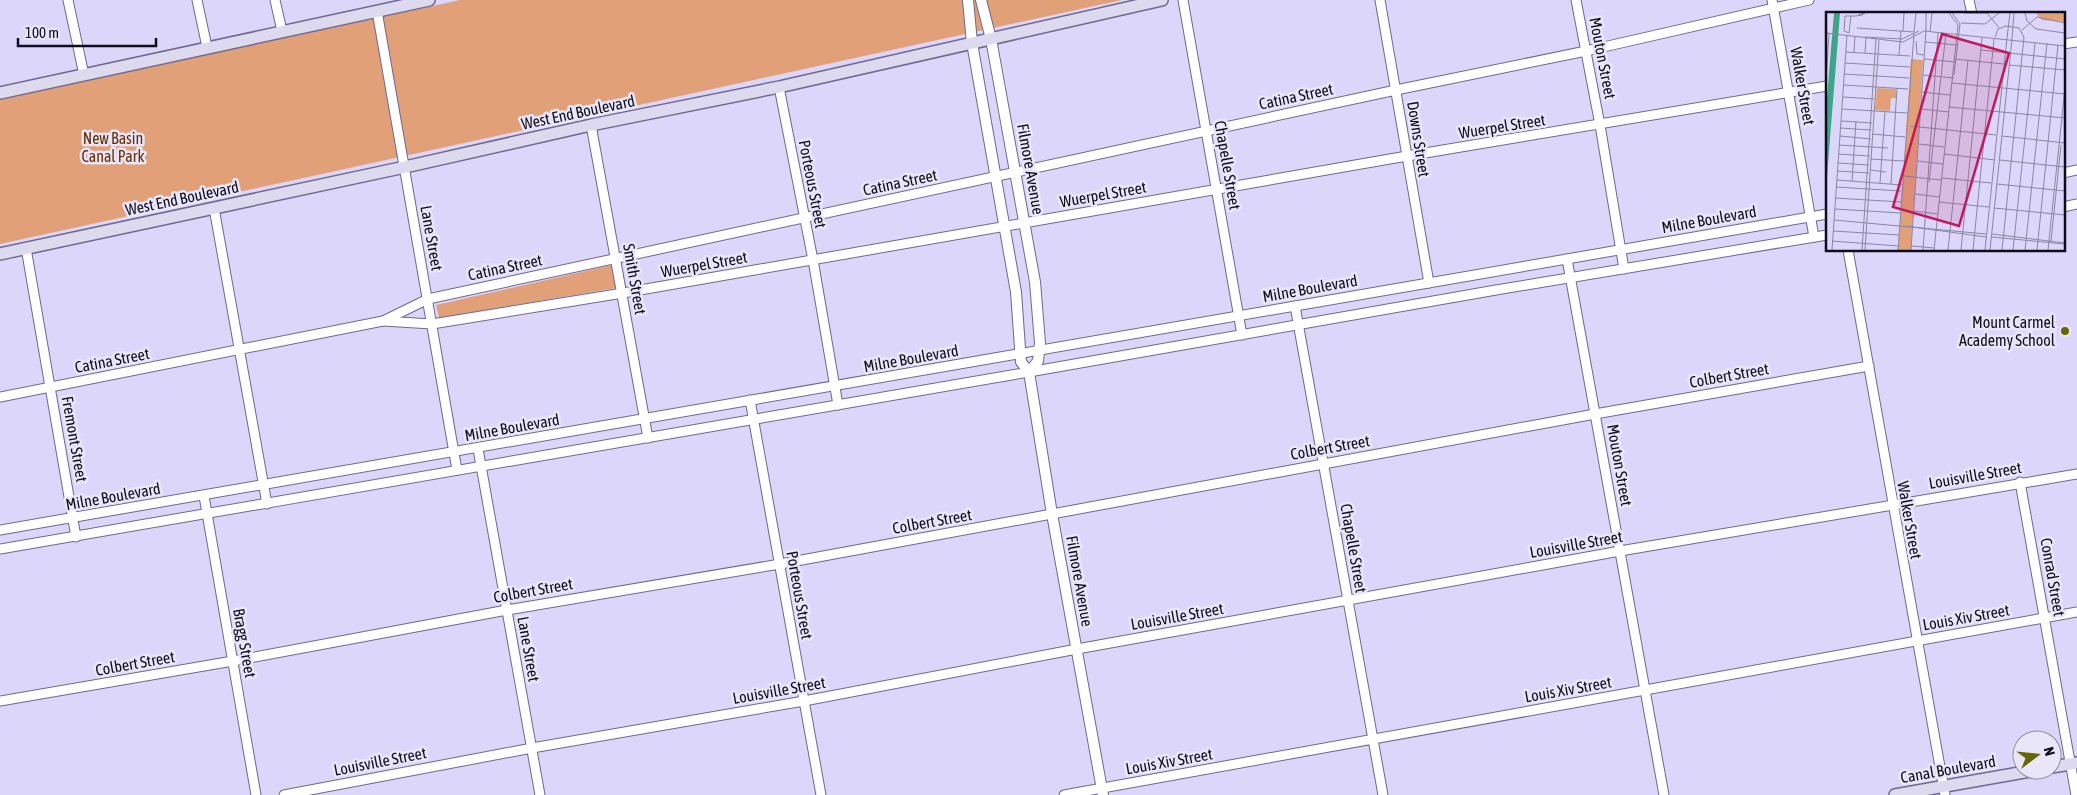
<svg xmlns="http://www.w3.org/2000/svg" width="2077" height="795" viewBox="0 0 2077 795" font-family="'Asap Condensed',sans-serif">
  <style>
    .green { fill: #e2a079 }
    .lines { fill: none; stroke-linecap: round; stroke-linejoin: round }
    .minor-casing { stroke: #6e688f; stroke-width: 11 }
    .tertiary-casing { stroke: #6e688f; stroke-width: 12 }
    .secondary-casing { stroke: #6e688f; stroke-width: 14 }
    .minor { stroke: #fff; stroke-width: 9 }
    .tertiary { stroke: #fff; stroke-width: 10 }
    .secondary { stroke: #ddd9ee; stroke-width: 11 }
    .poi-dot { fill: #646704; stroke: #e9e6f9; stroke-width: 2 }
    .labels { text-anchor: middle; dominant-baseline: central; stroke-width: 5; stroke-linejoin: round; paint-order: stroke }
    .street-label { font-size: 16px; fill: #0f0c1b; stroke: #e9e6f9 }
    .park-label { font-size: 16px; fill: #652d00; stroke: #e9e6f9 }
    .poi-label { font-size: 16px; fill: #0f0c1b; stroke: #e9e6f9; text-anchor: end }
    .inset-road { fill: none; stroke: #8a86a1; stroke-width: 1 }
    .view { fill: #c2185b; fill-opacity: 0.15; stroke: #c2185b; stroke-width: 2.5 }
    .inset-edge { fill: none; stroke: #0f0c1b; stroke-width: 2.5 }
  </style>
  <rect width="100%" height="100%" fill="#dcd7fa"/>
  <!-- green -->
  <g class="green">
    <polygon points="460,0 1122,0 0,244 0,99"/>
    <polygon points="612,265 616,288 439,318 436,305"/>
  </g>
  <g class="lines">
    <defs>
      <g id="minor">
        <polyline points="68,0 84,75"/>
        <polyline points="197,0 207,47"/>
        <polyline points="275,0 282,31"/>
        <polyline points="1183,0 1242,335"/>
        <polyline points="1380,0 1429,283"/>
        <polyline points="1576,0 1600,125 1624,269"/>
        <polyline points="1772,0 1814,237"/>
        <polyline points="1969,0 1972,14"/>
        <polyline points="377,11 457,470"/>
        <polyline points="2063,44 2077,42"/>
        <polyline points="779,87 813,260 838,405"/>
        <polyline points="591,125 648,438"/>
        <polyline points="2063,173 2077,170"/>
        <polyline points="2063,207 2077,204"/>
        <polyline points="214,208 267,504"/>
        <polyline points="26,248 76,537"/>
        <polyline points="1848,250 1945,795"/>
        <polyline points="1567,259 1664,795"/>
        <polyline points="1295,306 1383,795"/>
        <polyline points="383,321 432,324 623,293 1407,156 1827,86"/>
        <polyline points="0,397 383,321 428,299 1396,90 1586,51 1809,0"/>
        <polyline points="750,400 821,795"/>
        <polyline points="478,449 540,795"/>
        <polyline points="2020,482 2076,795"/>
        <polyline points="204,496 256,795"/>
        <polyline points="0,530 1827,214"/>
        <polyline points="0,549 1029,372 1496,290 1827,235"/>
        <polyline points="0,701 233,661 507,610 780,564 1595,414 1869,366"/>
        <polyline points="284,795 532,748 804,701 1077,649 1620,551 2077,474"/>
        <polyline points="1064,795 2077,612"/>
      </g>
      <g id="tertiary">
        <polyline points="968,0 972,43 1016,292 1021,362 1029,372 1052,514 1103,795"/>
        <polyline points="981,0 991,39 1035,282 1040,343 1038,361 1029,372"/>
      </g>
      <g id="secondary">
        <polyline points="0,93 429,0"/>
        <polyline points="0,254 405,167 591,125 779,87 1162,0"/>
        <polyline points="2052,767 2077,763"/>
        <polyline points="1895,795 2036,770"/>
      </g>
    </defs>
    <!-- minor casing -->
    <use href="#minor" class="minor-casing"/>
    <!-- tertiary casing -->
    <use href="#tertiary" class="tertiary-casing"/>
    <!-- secondary casing -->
    <use href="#secondary" class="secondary-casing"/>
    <!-- minor -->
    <use href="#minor" class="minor"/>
    <!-- tertiary -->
    <use href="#tertiary" class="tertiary"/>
    <!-- secondary -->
    <use href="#secondary" class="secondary"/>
  </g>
  <!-- markers -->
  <circle class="poi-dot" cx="2065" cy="331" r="5"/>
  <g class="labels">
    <!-- street labels -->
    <g class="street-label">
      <text transform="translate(1603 58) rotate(79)">Mouton Street</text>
      <text transform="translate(1803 86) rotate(80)">Walker Street</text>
      <text transform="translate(1296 96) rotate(-12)">Catina Street</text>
      <text transform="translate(578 112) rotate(-12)">West End Boulevard</text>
      <text transform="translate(1502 126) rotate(-9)">Wuerpel Street</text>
      <text transform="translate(1419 139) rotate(81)">Downs Street</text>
      <text transform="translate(1228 165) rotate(80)">Chapelle Street</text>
      <text transform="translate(1031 169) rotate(80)">Filmore Avenue</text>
      <text transform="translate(900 182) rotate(-12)">Catina Street</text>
      <text transform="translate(813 184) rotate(79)">Porteous Street</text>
      <text transform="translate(1103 194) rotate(-10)">Wuerpel Street</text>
      <text transform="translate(182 198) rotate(-12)">West End Boulevard</text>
      <text transform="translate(1709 219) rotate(-10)">Milne Boulevard</text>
      <text transform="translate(432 238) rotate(80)">Lane Street</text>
      <text transform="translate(704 264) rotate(-10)">Wuerpel Street</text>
      <text transform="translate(505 267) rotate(-12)">Catina Street</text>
      <text transform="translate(635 279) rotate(80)">Smith Street</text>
      <text transform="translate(1310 288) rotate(-10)">Milne Boulevard</text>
      <text transform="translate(911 358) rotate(-10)">Milne Boulevard</text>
      <text transform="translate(112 360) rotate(-11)">Catina Street</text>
      <text transform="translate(1729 375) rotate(-10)">Colbert Street</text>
      <text transform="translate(512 427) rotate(-10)">Milne Boulevard</text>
      <text transform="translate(75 439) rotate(80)">Fremont Street</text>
      <text transform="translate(1330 447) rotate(-10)">Colbert Street</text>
      <text transform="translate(1620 465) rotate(80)">Mouton Street</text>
      <text transform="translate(1975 475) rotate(-10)">Louisville Street</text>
      <text transform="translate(113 496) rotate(-10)">Milne Boulevard</text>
      <text transform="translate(1910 520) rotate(80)">Walker Street</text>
      <text transform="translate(932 521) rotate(-10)">Colbert Street</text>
      <text transform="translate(1576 544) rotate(-10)">Louisville Street</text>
      <text transform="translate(1354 548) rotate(80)">Chapelle Street</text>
      <text transform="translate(2053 577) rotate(80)">Conrad Street</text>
      <text transform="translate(1080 581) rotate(80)">Filmore Avenue</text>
      <text transform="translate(533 590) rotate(-10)">Colbert Street</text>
      <text transform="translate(800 595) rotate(80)">Porteous Street</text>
      <text transform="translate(1177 616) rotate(-10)">Louisville Street</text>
      <text transform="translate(1966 617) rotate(-10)">Louis Xiv Street</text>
      <text transform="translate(245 643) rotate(80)">Bragg Street</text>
      <text transform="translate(529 649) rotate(80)">Lane Street</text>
      <text transform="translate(135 663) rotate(-10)">Colbert Street</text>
      <text transform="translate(1568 689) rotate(-10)">Louis Xiv Street</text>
      <text transform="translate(779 690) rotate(-10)">Louisville Street</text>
      <text transform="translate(380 761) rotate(-11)">Louisville Street</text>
      <text transform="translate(1169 761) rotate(-10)">Louis Xiv Street</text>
      <text transform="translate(1948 769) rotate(-10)">Canal Boulevard</text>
    </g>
    <!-- park labels -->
    <g class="park-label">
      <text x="113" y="138">New Basin<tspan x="113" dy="18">Canal Park</tspan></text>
    </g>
    <!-- poi labels -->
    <g class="poi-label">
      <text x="2055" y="322">Mount Carmel<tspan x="2055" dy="18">Academy School</tspan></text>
    </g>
  </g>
  <!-- overview -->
  <g transform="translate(1826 12)">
    <rect width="239" height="239" fill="#dcd7fa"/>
    <path d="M210 1H239V10L216 8ZM85 47 97 48 85 238H72ZM51 76 70 77V86H65L64 99 49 98Z" fill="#e2a079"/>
    <path d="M8 1H14L0 177V97Z" fill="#3da589"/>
    <path class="inset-road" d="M126 1 134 12 128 63M138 1H161M161 1 173 16M199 1 201 9 210 17 239 21M25 4 23 21 18 19 19 5V4H30L36 3 39 1 32 3M211 5 239 11M135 11 159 12 173 1M31 16 88 20 90 1M100 18V1M196 18 211 5M77 19 78 1M104 20 106 1M0 21 77 30 98 19 239 34M39 25 76 27 93 19M169 25 172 17 180 14 193 16 198 25 176 238M181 26 184 1M186 27 188 1M90 29 91 42 98 43M99 30 131 33M155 38 239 47M20 40 84 44M28 40 29 24M39 41 40 25M73 43 75 19M98 47 129 50M128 47 178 52M19 51 84 55M183 53 239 58M18 62 83 66M97 63 128 66M0 66 3 22M126 71 239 82M18 73 82 77M96 80 124 83M17 85 48 87M123 95 239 106M16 97 81 101M95 97 123 100M15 109 46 111M84 114 170 123M14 116 45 118M46 122 79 125M14 124 45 127M176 124 239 131M93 132 118 135M13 133 62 136M12 142 44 144M118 142 169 148M44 147 78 149M174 148 239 155M91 149 117 152M12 151 43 153M44 158 60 160M11 159 43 161M78 164 115 168M116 166 165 171M11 168 76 173M26 169 30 109M103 170 120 21M54 171 59 99M65 172 71 76M171 172 239 179M10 175 75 179M89 182 114 185M9 186 75 190M113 190 163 195M168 196 239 203M9 197 74 201M88 199 112 202M8 208 160 222M80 214 160 225M7 219 73 223M166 222 239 231M166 225 238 232M6 229 72 234M225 229 235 133M86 234 108 236M6 238 21 23M36 238 50 27M39 238 53 28M72 238 88 21M85 238 100 18M97 238 112 21M108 238 132 13 123 1M122 238 142 48M135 238 156 26M147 238 168 27M159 238 181 26M164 238 186 27M187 238 209 31M199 238 221 31M211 238 232 33M222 238 239 76"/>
    <path class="view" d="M116 22 183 41 133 214 67 195Z"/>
    <rect width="239" height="239" class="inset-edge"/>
  </g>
  <!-- north arrow -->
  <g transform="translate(2037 755) rotate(74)"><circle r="24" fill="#e9e6f9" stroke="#928fa0"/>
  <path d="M0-4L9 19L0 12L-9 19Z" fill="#646704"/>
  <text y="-8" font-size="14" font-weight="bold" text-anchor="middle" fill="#0f0c1b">N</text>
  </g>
  <!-- scale -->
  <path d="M18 38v8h138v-8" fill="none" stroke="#0f0c1b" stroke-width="2.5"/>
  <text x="25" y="38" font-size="15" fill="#0f0c1b" stroke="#e9e6f9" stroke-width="4" paint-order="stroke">100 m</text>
</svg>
